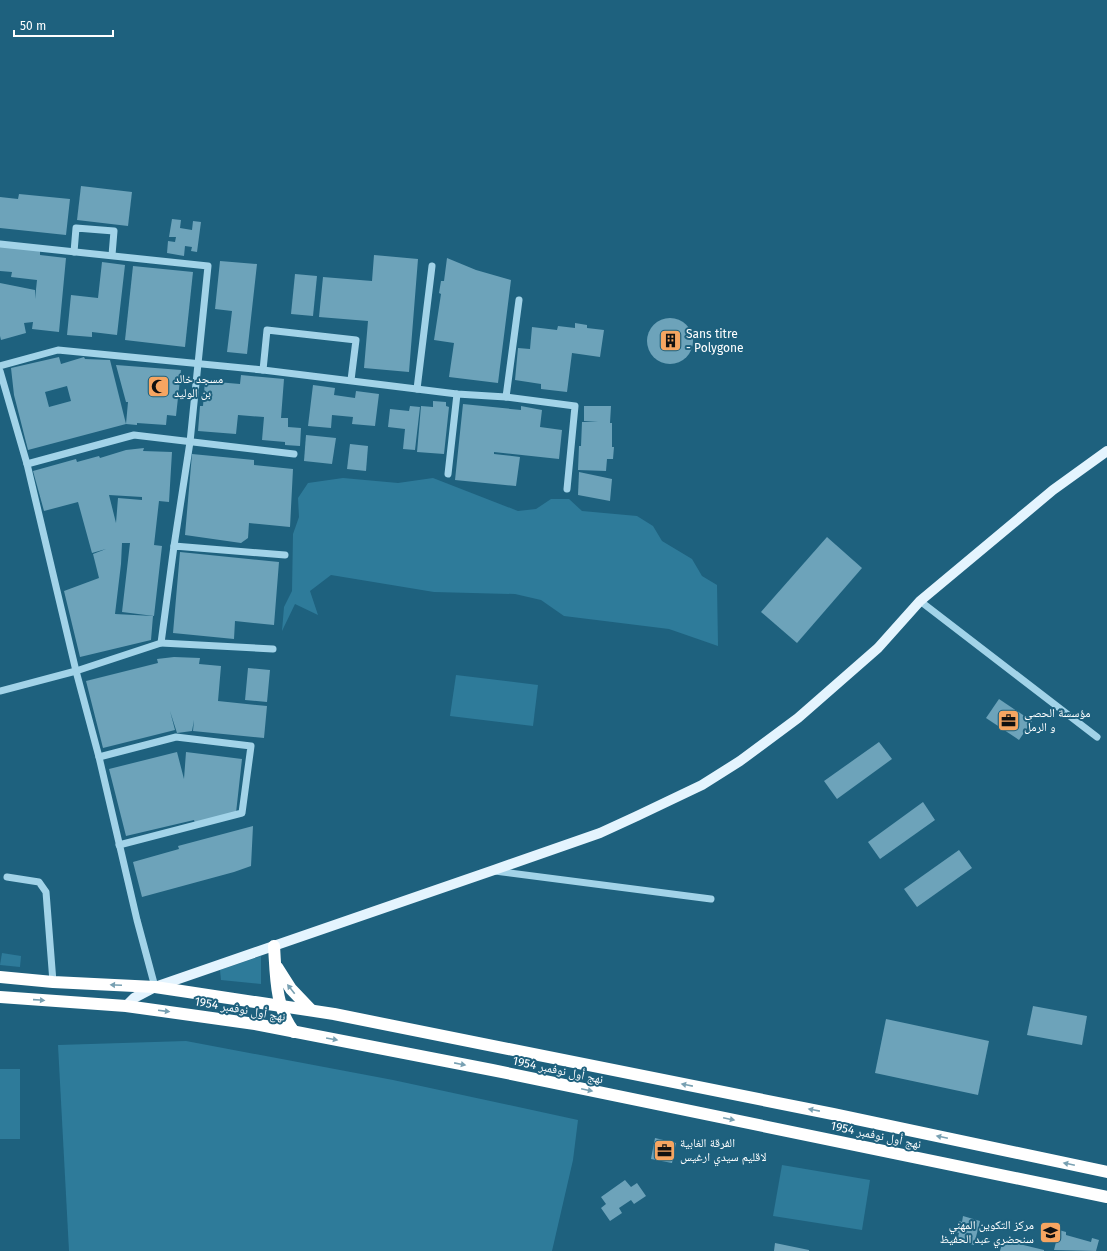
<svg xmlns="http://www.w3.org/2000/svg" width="1107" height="1251" viewBox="0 0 1107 1251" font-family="'Fira Sans','Noto Naskh Arabic',sans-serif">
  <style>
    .green { fill: #2e7b9a }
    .building { fill: #6da3ba; fill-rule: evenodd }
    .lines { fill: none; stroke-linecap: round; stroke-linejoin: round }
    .minor { stroke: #a2d3e8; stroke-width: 7 }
    .major { stroke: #e4f4fe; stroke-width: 10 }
    .highway { stroke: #fff; stroke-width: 12 }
    .oneway { fill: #78a0b2 }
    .labels { text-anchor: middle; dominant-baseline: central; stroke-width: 4; stroke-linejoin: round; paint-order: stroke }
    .poi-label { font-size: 12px; fill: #fff; stroke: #1e617e; text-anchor: start }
    .street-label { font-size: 12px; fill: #fff; stroke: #1e617e }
  </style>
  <rect width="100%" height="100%" fill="#1e617e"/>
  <!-- green -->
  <g class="green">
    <polygon points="343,478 398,483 433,478 518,511 536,509 551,499 569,499 582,511 637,516 653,526 662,541 692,559 702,576 717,585 718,646 669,629 564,616 541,600 515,594 434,592 331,575 310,591 318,615 295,604 282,631 284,607 292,591 293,534 299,517 298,498 308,483"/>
    <polygon points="456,675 538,685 533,726 450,716"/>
    <polygon points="2,953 21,956 20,967 0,965"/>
    <polygon points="261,956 261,984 221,980 220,970"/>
    <polygon points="186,1041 393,1080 578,1120 573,1160 552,1251 69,1251 58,1045"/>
    <rect x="0" y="1069" width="20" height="70"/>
    <polygon points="782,1165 870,1180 862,1230 773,1216"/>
  </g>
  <!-- building -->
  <g class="building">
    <polygon points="81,186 132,192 128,226 77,220"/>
    <polygon points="19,194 70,199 66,235 0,228 0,197 18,199"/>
    <polygon points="172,219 181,220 180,228 192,230 193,221 201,222 197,252 191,251 192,247 185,246 184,256 167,253 168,241 175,242 176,237 169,237"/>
    <polygon points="0,245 40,249 40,255 66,258 59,332 32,329 33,322 24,323 26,333 1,340 0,336 0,283 35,290 35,299 37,280 11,277 12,272 0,271"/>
    <polygon points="374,255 418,259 409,372 364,368 368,321 319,317 323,277 372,281"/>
    <polygon points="447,258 476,270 511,280 498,383 449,377 454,343 434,340 441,294 439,293 441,281 444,281"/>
    <polygon points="220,261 257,264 247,354 227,352 232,311 215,309"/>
    <polygon points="102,262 125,265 117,335 92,332 92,337 67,335 71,295 98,298"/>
    <polygon points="133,266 193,272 185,347 125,340"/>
    <polygon points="295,274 317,276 313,316 291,314"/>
    <circle cx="670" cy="341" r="23"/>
    <polygon points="575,323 587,325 587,328 604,330 600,357 572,353 567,392 541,389 541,384 515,380 518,348 530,349 532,327 557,330 558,326 575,328"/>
    <path d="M59 357 61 364 84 357 85 359 110 360 126 424 28 450 14 395 11 368ZM67 386 71 401 49 407 45 392Z"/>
    <polygon points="116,365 181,370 176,416 167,415 166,425 137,423 137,425 126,424 128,402 126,402"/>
    <polygon points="241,375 284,379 281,418 288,418 288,427 301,428 300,446 285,445 285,442 262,440 264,417 238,415 236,434 198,431 200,406 203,406 205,381 240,384"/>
    <polygon points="313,385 335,388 334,395 355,398 356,391 379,394 375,426 352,424 353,417 332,415 331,428 308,426"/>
    <polygon points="433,401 446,402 446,406 449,407 444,454 417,452 421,406 433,407"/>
    <polygon points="463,404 521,410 521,406 542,410 540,427 562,430 559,459 494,452 494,454 520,457 516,486 455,480"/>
    <polygon points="410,406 420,407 415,450 403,449 405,429 388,427 390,409 409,411"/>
    <polygon points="584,406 611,406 610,423 612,423 612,447 614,447 613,459 607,459 606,471 578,470 579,446 581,446 582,422 598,422 584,421"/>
    <polygon points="306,435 336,438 332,464 304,461"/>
    <polygon points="350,444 368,446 366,471 347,469"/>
    <path d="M144 448 143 451 172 452 169 502 159 501 154 545 162 546 154 616 122 612 130 543H122L121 564 115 614 153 616 151 640 80 657 64 591 99 578 93 554 106 549 92 553 78 502 44 511 33 471 76 459 77 462 99 456 100 458 126 450ZM109 495 142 497V500L118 498 116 523Z"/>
    <polygon points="192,454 254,460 254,465 293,469 290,527 249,523 248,538 241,543 185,535"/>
    <polygon points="579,472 612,479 610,501 578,495"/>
    <polygon points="827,537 862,568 797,643 761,612"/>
    <polygon points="180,552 279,562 274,625 235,621 234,639 173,633"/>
    <polygon points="174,657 200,658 199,664 221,666 218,701 267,706 264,738 193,731 194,720 192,731 177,733 170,711 175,730 103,748 86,681 158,663 157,659"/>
    <polygon points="248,668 270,670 267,702 245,700"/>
    <polygon points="999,699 1032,721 1019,740 986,718"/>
    <polygon points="879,742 892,759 837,799 824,781"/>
    <polygon points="177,752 184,779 186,752 242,759 236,813 195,823 194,820 126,836 109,769"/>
    <polygon points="923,802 935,820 880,859 868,842"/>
    <polygon points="253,826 251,866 234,872 142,897 133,862 179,849 178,846"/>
    <polygon points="959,850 972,868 917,907 904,889"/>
    <polygon points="1033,1006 1087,1016 1082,1045 1027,1035"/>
    <polygon points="886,1019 989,1041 978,1095 875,1073"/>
    <polygon points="655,1138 676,1143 672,1163 651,1159"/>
    <polygon points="625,1180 631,1187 637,1183 646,1196 634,1204 631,1200 619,1208 622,1213 610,1221 601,1208 606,1204 601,1197"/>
    <polygon points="963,1216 980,1221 974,1245 957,1241 959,1233 956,1232 959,1221 962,1222"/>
    <polygon points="1059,1230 1066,1232 1066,1235 1091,1242 1092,1238 1099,1240 1096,1251 1054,1250"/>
    <polygon points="1003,1240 1044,1250 1044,1251 1000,1251"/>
    <polygon points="775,1243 809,1250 809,1251 774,1251"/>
  </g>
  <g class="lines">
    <!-- minor -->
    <g class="minor">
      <polyline points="0,244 208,266 190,442 174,546"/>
      <polyline points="74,252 76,228 114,231 112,255"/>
      <polyline points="0,366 58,350 263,370 457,394 506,397 575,406 567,489"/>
      <polyline points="263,370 267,330 356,340 351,380"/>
      <polyline points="0,371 27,464 76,671 99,757 137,920 155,987"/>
      <polyline points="417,389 432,266"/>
      <polyline points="506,397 519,300"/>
      <polyline points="27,464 134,435 294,454"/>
      <polyline points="448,474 457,394"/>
      <polyline points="920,601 1097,737"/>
      <polyline points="161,643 273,649"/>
      <polyline points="0,691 76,671 161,643 174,546 285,555"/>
      <polyline points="99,757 176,737 251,746 242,813 119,845"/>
      <polyline points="495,871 711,899"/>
      <polyline points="7,877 39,882 46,892 53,982"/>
    </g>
    <!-- major -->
    <polyline class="major" points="126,1006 134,998 155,987 494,870 600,833 637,816 702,785 740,761 798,718 878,648 920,601 1053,490 1107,451"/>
    <!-- highway -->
    <g class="highway">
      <path d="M274 946C276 976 275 1007 294 1032"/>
      <polyline points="277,967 291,989 311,1010"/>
      <polyline points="0,977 53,982 155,987 334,1014 833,1114 1107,1172"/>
      <polyline points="0,997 126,1006 255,1024 492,1070 1107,1197"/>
    </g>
  </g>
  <!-- one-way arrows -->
  <defs><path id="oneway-solid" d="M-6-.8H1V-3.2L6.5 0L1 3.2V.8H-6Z"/></defs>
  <g class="oneway">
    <use href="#oneway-solid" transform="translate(116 985) rotate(-177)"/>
    <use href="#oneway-solid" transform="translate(291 989) rotate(-128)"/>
    <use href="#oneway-solid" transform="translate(39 1000) rotate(4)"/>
    <use href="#oneway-solid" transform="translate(164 1011) rotate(7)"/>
    <use href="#oneway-solid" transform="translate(332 1039) rotate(10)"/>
    <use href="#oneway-solid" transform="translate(460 1064) rotate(11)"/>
    <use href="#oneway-solid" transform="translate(687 1085) rotate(-169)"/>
    <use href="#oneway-solid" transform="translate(587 1090) rotate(12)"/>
    <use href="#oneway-solid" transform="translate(814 1110) rotate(-169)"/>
    <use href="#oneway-solid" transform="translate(729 1119) rotate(12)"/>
    <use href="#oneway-solid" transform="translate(942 1137) rotate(-168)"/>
    <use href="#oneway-solid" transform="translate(1069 1164) rotate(-168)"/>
  </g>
  <!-- icons -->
  <defs>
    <symbol id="building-square" viewBox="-11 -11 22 22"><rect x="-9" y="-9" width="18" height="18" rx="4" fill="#f6a561" stroke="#1e617e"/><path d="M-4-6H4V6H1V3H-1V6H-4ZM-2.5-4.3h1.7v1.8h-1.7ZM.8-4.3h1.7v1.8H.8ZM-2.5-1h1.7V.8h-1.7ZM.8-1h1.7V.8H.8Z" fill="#111"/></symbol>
    <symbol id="mosque-square" viewBox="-11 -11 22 22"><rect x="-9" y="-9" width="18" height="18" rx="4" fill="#f6a561" stroke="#1e617e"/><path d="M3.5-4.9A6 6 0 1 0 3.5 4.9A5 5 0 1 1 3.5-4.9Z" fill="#111"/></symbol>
    <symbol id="office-square" viewBox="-11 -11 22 22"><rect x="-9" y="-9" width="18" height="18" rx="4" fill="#f6a561" stroke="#1e617e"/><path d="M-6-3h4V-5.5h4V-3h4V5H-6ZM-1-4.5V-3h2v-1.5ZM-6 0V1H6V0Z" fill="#111"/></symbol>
    <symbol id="university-square" viewBox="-11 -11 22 22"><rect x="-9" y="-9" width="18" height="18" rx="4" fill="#f6a561" stroke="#1e617e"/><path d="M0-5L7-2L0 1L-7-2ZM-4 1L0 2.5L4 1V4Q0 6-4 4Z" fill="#111"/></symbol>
  </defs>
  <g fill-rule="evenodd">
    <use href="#building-square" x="658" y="328" width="25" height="25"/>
    <use href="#mosque-square" x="146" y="374" width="25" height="25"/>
    <use href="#office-square" x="996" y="708" width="25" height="25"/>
    <use href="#office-square" x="652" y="1138" width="25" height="25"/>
    <use href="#university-square" x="1038" y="1220" width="25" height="25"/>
  </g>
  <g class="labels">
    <!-- poi labels -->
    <g class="poi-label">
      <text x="686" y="334">Sans titre<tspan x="686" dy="14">- Polygone</tspan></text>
      <text x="174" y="379">مسجد خالد<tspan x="174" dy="14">بن الوليد</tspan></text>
      <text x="1024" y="713">مؤسسة الحصى<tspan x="1024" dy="14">و الرمل</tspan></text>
      <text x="680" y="1143">الفرقة الغابية<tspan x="680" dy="14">لاقليم سيدي ارغيس</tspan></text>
      <text x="1034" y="1225" text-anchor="end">مركز التكوين المهني<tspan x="1034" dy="14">سنحضري عبد الحفيظ</tspan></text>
    </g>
    <!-- street labels -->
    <g class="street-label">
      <text transform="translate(240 1009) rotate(10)">نهج أول نوفمبر 1954</text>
      <text transform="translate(558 1070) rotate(12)">نهج أول نوفمبر 1954</text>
      <text transform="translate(876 1135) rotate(12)">نهج أول نوفمبر 1954</text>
    </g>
  </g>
  <!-- scale -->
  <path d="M14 30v6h99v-6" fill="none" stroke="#ffffff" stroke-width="2"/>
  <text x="20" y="30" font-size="12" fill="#ffffff" stroke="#1e617e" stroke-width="3" paint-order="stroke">50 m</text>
</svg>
